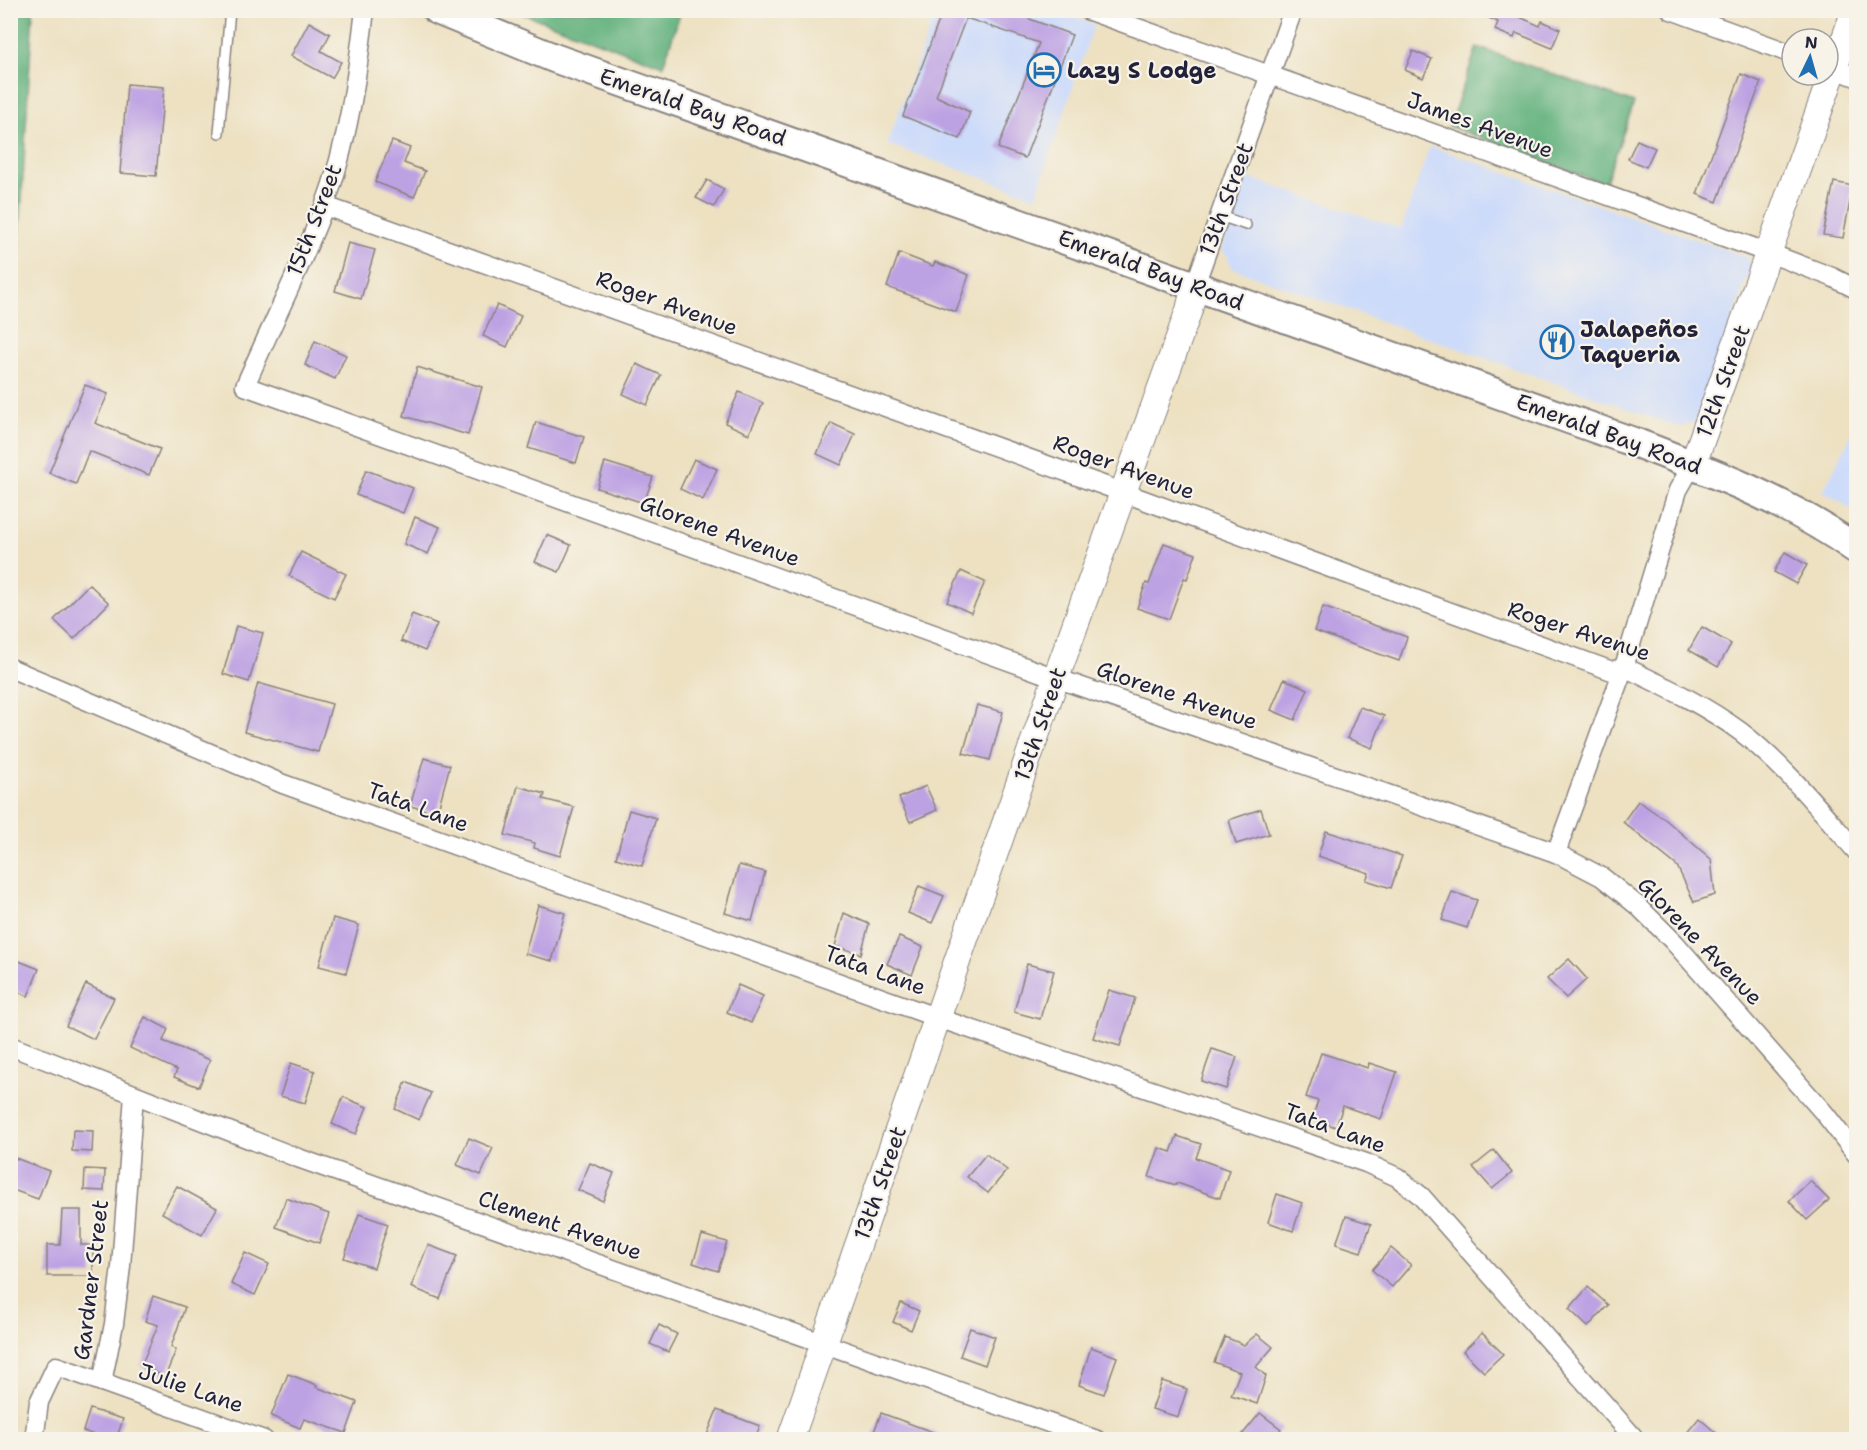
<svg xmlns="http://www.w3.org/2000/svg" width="1867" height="1450" viewBox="0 0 1867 1450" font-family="'Shantell Sans',sans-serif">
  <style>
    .built { fill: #cddbfa }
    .forest { fill: #60b07c; stroke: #41695c; stroke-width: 1.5 }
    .building { fill: #bda2e3 }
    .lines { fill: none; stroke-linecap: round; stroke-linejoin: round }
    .lane-casing { stroke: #88827e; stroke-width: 12 }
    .street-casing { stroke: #88827e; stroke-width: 21 }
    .secondary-casing { stroke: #88827e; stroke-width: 28 }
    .primary-casing { stroke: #88827e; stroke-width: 32 }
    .lane { stroke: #fff; stroke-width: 9 }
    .street { stroke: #fff; stroke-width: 18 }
    .secondary { stroke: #fff; stroke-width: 26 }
    .primary { stroke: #fff; stroke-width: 28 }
    .labels { text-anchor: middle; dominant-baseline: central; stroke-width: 4.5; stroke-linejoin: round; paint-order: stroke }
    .poi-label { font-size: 22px; font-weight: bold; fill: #22223b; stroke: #f7f3e8; text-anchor: start }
    .street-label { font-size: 22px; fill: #22223b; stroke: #f7f3e8 }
  </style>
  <rect width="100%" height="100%" fill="#f7f3e8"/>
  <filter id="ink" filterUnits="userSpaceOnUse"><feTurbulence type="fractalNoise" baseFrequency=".0167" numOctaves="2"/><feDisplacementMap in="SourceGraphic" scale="12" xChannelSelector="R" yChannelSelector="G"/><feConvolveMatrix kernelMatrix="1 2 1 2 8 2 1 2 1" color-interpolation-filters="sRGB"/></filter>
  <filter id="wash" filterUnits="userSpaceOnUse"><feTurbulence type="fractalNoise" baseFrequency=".008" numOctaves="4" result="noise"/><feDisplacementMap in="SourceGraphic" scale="24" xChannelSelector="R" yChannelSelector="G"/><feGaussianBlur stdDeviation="1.35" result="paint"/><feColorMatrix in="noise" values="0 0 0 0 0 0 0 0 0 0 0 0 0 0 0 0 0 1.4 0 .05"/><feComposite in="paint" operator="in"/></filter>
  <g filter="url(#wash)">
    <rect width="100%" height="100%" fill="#ede1c2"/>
    <!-- built -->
    <g class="built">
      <polygon points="936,11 1057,11 1094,24 1036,197 887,144"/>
      <polygon points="1430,146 1746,257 1752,264 1695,425 1690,422 1684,427 1676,426 1232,268 1227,255 1221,251 1247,177 1401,229"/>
      <polygon points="1856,426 1856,512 1823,491"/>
    </g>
    <!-- forest -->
    <g class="forest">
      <polygon points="11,10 33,11 11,376 10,11"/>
      <polygon points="516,11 681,11 663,66"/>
      <polygon points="1477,47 1634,103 1605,184 1449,126"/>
    </g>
    <g id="blocks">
      <!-- building -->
      <g class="building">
        <polygon points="943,10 1006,10 1072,35 1025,158 998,148 1039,43 966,18 936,96 970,112 960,139 903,116"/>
        <polygon points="1471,10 1504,10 1540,26 1542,21 1560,29 1552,48 1516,33 1514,38 1495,30 1498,22"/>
        <polygon points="309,22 330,34 321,51 341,62 332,78 291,56"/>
        <polygon points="1413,51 1432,59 1423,78 1405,70"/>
        <polygon points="1741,74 1761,82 1717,202 1697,194"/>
        <polygon points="127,84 164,87 156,176 120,173"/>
        <polygon points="1637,140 1655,148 1646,167 1628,159"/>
        <polygon points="392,141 410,148 404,163 425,171 414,197 375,182"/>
        <polygon points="707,180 724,189 714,207 696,198"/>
        <polygon points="1834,182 1853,186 1843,238 1823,235"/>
        <polygon points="348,243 375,250 361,299 335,291"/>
        <polygon points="899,253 933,266 935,262 969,275 956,312 887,287"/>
        <polygon points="497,305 521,316 507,347 483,336"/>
        <polygon points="315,341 346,355 335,379 305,365"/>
        <polygon points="637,364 661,375 647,405 623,394"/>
        <polygon points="417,367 482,387 468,435 404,416"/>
        <polygon points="85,385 108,394 95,423 160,449 149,475 89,451 76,484 49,473"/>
        <polygon points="739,392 763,403 749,434 725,423"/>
        <polygon points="536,422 584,437 576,463 528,448"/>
        <polygon points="831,423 855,434 841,465 817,454"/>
        <polygon points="694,459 717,469 703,500 680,489"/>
        <polygon points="605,462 653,477 644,503 597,488"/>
        <polygon points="366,470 413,488 403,513 356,495"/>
        <polygon points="415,517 440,527 428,554 404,544"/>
        <polygon points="547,535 571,545 559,572 535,562"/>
        <polygon points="1164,543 1196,554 1187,579 1184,578 1169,619 1137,608 1146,583 1149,584"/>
        <polygon points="301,552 346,574 334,598 289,576"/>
        <polygon points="1785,552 1807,565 1796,584 1774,572"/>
        <polygon points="961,571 985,582 971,613 947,602"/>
        <polygon points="89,584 109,603 74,639 54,620"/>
        <polygon points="1323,607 1407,637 1399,661 1314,631"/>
        <polygon points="412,614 437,624 425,651 401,641"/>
        <polygon points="236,626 263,633 249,682 223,674"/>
        <polygon points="1702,627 1731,644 1718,667 1689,650"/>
        <polygon points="1284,679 1308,689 1295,720 1271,710"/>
        <polygon points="258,683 332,704 318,752 244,732"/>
        <polygon points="977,705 1003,712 990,760 963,753"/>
        <polygon points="1360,707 1384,716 1372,748 1347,738"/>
        <polygon points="424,758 450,765 437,813 410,806"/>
        <polygon points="518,786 545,794 543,799 574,807 560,856 534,848 535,843 505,835"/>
        <polygon points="926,786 937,810 910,822 899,798"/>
        <polygon points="1638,801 1666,820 1711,859 1715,895 1694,902 1677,866 1623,822"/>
        <polygon points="1261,809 1269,834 1236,844 1229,820"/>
        <polygon points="629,810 656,818 642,866 616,858"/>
        <polygon points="1326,831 1402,856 1391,888 1366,880 1369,873 1318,856"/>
        <polygon points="739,865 765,872 752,921 725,913"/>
        <polygon points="919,886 944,896 932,923 908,913"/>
        <polygon points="1452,892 1477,900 1467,928 1442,920"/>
        <polygon points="538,905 565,913 552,961 525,954"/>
        <polygon points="844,913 869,924 861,954 835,946"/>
        <polygon points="333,918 359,925 346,973 319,966"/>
        <polygon points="899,937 923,947 912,975 887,964"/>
        <polygon points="14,959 39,969 28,996 10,989 10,968"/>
        <polygon points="1569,959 1587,979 1566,998 1547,979"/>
        <polygon points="1027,964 1054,971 1040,1019 1014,1012"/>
        <polygon points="86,984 114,998 94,1039 66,1026"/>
        <polygon points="738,985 763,996 751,1023 727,1012"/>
        <polygon points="1109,990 1135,998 1120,1046 1093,1038"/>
        <polygon points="145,1017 168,1029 163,1041 210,1060 199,1087 174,1077 177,1070 130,1048"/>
        <polygon points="1212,1049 1237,1057 1226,1089 1201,1081"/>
        <polygon points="1321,1053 1368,1068 1369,1063 1397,1072 1381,1119 1343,1106 1336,1127 1312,1119 1318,1101 1306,1097"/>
        <polygon points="291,1063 315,1071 305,1103 280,1096"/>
        <polygon points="406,1082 431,1093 419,1120 395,1109"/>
        <polygon points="343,1097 367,1107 356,1134 332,1124"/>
        <polygon points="73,1130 93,1131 92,1152 72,1151"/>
        <polygon points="1177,1136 1201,1144 1196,1158 1229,1170 1220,1198 1177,1183 1176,1185 1149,1177 1159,1148 1171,1152"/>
        <polygon points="469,1138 493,1148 481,1175 457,1165"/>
        <polygon points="1494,1150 1512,1173 1492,1189 1473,1167"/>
        <polygon points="986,1154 1007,1170 988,1193 967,1177"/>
        <polygon points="10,1156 49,1171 38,1199 10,1189"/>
        <polygon points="590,1163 614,1173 603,1201 578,1190"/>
        <polygon points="85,1169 105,1170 104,1191 84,1190"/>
        <polygon points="1810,1181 1829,1200 1807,1220 1789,1201"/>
        <polygon points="177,1186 217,1208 202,1235 162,1213"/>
        <polygon points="1277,1194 1302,1203 1293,1231 1268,1222"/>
        <polygon points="286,1198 329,1214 319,1243 276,1227"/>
        <polygon points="62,1210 81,1210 81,1245 93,1245 93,1276 47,1276 47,1245 60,1245"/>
        <polygon points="359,1214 388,1224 374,1268 344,1258"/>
        <polygon points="1346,1216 1371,1224 1361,1252 1336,1244"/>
        <polygon points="702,1235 727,1242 718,1271 693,1263"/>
        <polygon points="428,1245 457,1256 440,1299 411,1287"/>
        <polygon points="1391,1248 1411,1265 1392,1287 1372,1270"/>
        <polygon points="245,1253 269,1264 255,1295 231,1284"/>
        <polygon points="1588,1287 1608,1305 1588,1327 1569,1309"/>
        <polygon points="153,1296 185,1307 171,1347 176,1350 165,1377 141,1366 158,1325 145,1321"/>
        <polygon points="901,1303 919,1311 911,1330 893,1322"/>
        <polygon points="659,1325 677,1334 668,1352 650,1344"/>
        <polygon points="970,1328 995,1337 985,1365 960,1356"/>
        <polygon points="1482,1333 1503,1354 1484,1372 1463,1351"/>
        <polygon points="1257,1334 1273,1347 1256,1367 1266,1376 1257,1404 1231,1395 1240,1372 1214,1362 1225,1337 1244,1345"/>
        <polygon points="1091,1347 1117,1357 1104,1394 1079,1385"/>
        <polygon points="288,1374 317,1385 316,1387 357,1402 346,1433 304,1419 300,1428 271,1416"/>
        <polygon points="1162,1381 1187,1389 1178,1417 1152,1409"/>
        <polygon points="90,1409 123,1419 116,1440 109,1440 83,1431"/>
        <polygon points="717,1410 760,1426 755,1440 705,1440"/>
        <polygon points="881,1413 949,1438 948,1440 871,1440"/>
        <polygon points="1260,1413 1281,1429 1272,1440 1238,1440"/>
        <polygon points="1699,1418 1724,1440 1681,1440"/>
      </g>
    </g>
  </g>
  <g filter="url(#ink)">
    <use href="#blocks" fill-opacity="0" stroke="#88827e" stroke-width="1.5"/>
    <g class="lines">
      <defs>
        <g id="lane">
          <polyline points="219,133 230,10"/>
          <polyline points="1220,216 1246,225"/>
        </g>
        <g id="street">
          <path d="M365 10C357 76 348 144 324 207 301 267 271 326 245 386L1056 678 1556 853 1602 877 1639 907 1674 942 1825 1114 1856 1154"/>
          <polyline points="1087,10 1769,253 1832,277 1856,289"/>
          <polyline points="1671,10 1792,54"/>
          <polyline points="1828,66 1856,77"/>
          <path d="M325 206 1122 492 1612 671 1624 667C1664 686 1705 705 1741 732 1785 766 1820 810 1856 851"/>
          <polyline points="1195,285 1293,10"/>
          <polyline points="10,668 283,784 938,1018 1366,1163 1397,1177 1421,1196 1636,1440"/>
          <polyline points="1556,853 1624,667 1678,490 1693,464"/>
          <polyline points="10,1046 298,1158 1097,1440"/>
          <polyline points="102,1382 264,1440"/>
          <polyline points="34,1440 39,1402 56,1366 102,1382 114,1324 121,1266 134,1095"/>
        </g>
        <g id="secondary">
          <polyline points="1693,464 1855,10"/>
          <polyline points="790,1440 1056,678 1189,310 1195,285"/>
        </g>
        <path id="primary" d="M437 10 554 58 1639 444C1714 473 1790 502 1856 549"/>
      </defs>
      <!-- lane casing -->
      <use href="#lane" class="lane-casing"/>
      <!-- street casing -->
      <use href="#street" class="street-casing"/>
      <!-- secondary casing -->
      <use href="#secondary" class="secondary-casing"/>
      <!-- primary casing -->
      <use href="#primary" class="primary-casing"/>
      <!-- lane -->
      <use href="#lane" class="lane"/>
      <!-- street -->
      <use href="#street" class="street"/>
      <!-- secondary -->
      <use href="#secondary" class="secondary"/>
      <!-- primary -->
      <use href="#primary" class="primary"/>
    </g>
  </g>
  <!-- icons -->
  <defs>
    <symbol id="hotel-ring" viewBox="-11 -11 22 22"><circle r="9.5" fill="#f7f3e8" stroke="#1f6fb2" stroke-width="1.5"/><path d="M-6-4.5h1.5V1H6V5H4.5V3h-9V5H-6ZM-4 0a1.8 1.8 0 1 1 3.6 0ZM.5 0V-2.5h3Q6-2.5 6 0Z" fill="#1f6fb2"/></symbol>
    <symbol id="restaurant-ring" viewBox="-11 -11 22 22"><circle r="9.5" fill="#f7f3e8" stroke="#1f6fb2" stroke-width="1.5"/><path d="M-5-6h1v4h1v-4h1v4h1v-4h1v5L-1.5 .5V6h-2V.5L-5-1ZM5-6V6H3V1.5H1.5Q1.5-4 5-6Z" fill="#1f6fb2"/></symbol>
  </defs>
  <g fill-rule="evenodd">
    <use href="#hotel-ring" x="1025" y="51" width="38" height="38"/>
    <use href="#restaurant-ring" x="1538" y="323" width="38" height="38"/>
  </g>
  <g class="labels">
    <!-- poi labels -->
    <g class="poi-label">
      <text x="1067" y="70">Lazy S Lodge</text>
      <text x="1580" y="329">Jalapeños<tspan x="1580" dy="25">Taqueria</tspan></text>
    </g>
    <!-- street labels -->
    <g class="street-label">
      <text transform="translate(693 107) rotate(19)">Emerald Bay Road</text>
      <text transform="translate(1480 125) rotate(20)">James Avenue</text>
      <text transform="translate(1226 199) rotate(-70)">13th Street</text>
      <text transform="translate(314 220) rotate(-69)">15th Street</text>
      <text transform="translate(1151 270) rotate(20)">Emerald Bay Road</text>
      <text transform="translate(667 303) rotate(20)">Roger Avenue</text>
      <text transform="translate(1723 381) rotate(-70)">12th Street</text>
      <text transform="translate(1609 434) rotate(20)">Emerald Bay Road</text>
      <text transform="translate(1124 467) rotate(20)">Roger Avenue</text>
      <text transform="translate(720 531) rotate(20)">Glorene Avenue</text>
      <text transform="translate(1579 631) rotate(18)">Roger Avenue</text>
      <text transform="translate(1177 695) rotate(19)">Glorene Avenue</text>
      <text transform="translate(1040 724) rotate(-71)">13th Street</text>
      <text transform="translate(418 807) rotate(20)">Tata Lane</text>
      <text transform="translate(1700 941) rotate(46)">Glorene Avenue</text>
      <text transform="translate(875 970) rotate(20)">Tata Lane</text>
      <text transform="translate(1335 1128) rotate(20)">Tata Lane</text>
      <text transform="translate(880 1183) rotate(-71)">13th Street</text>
      <text transform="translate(560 1225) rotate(19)">Clement Avenue</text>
      <text transform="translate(91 1280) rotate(-83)">Gardner Street</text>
      <text transform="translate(191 1388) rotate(19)">Julie Lane</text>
    </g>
  </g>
  <!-- margin -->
  <rect width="1867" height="1450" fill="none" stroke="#f7f3e8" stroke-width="36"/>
  <!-- north arrow -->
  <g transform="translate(1810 57) rotate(5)"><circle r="28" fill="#f7f3e8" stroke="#a29fa3" stroke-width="1.5"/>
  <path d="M0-4.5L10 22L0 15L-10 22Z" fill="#1f6fb2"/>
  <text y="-9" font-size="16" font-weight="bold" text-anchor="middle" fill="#22223b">N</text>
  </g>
</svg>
